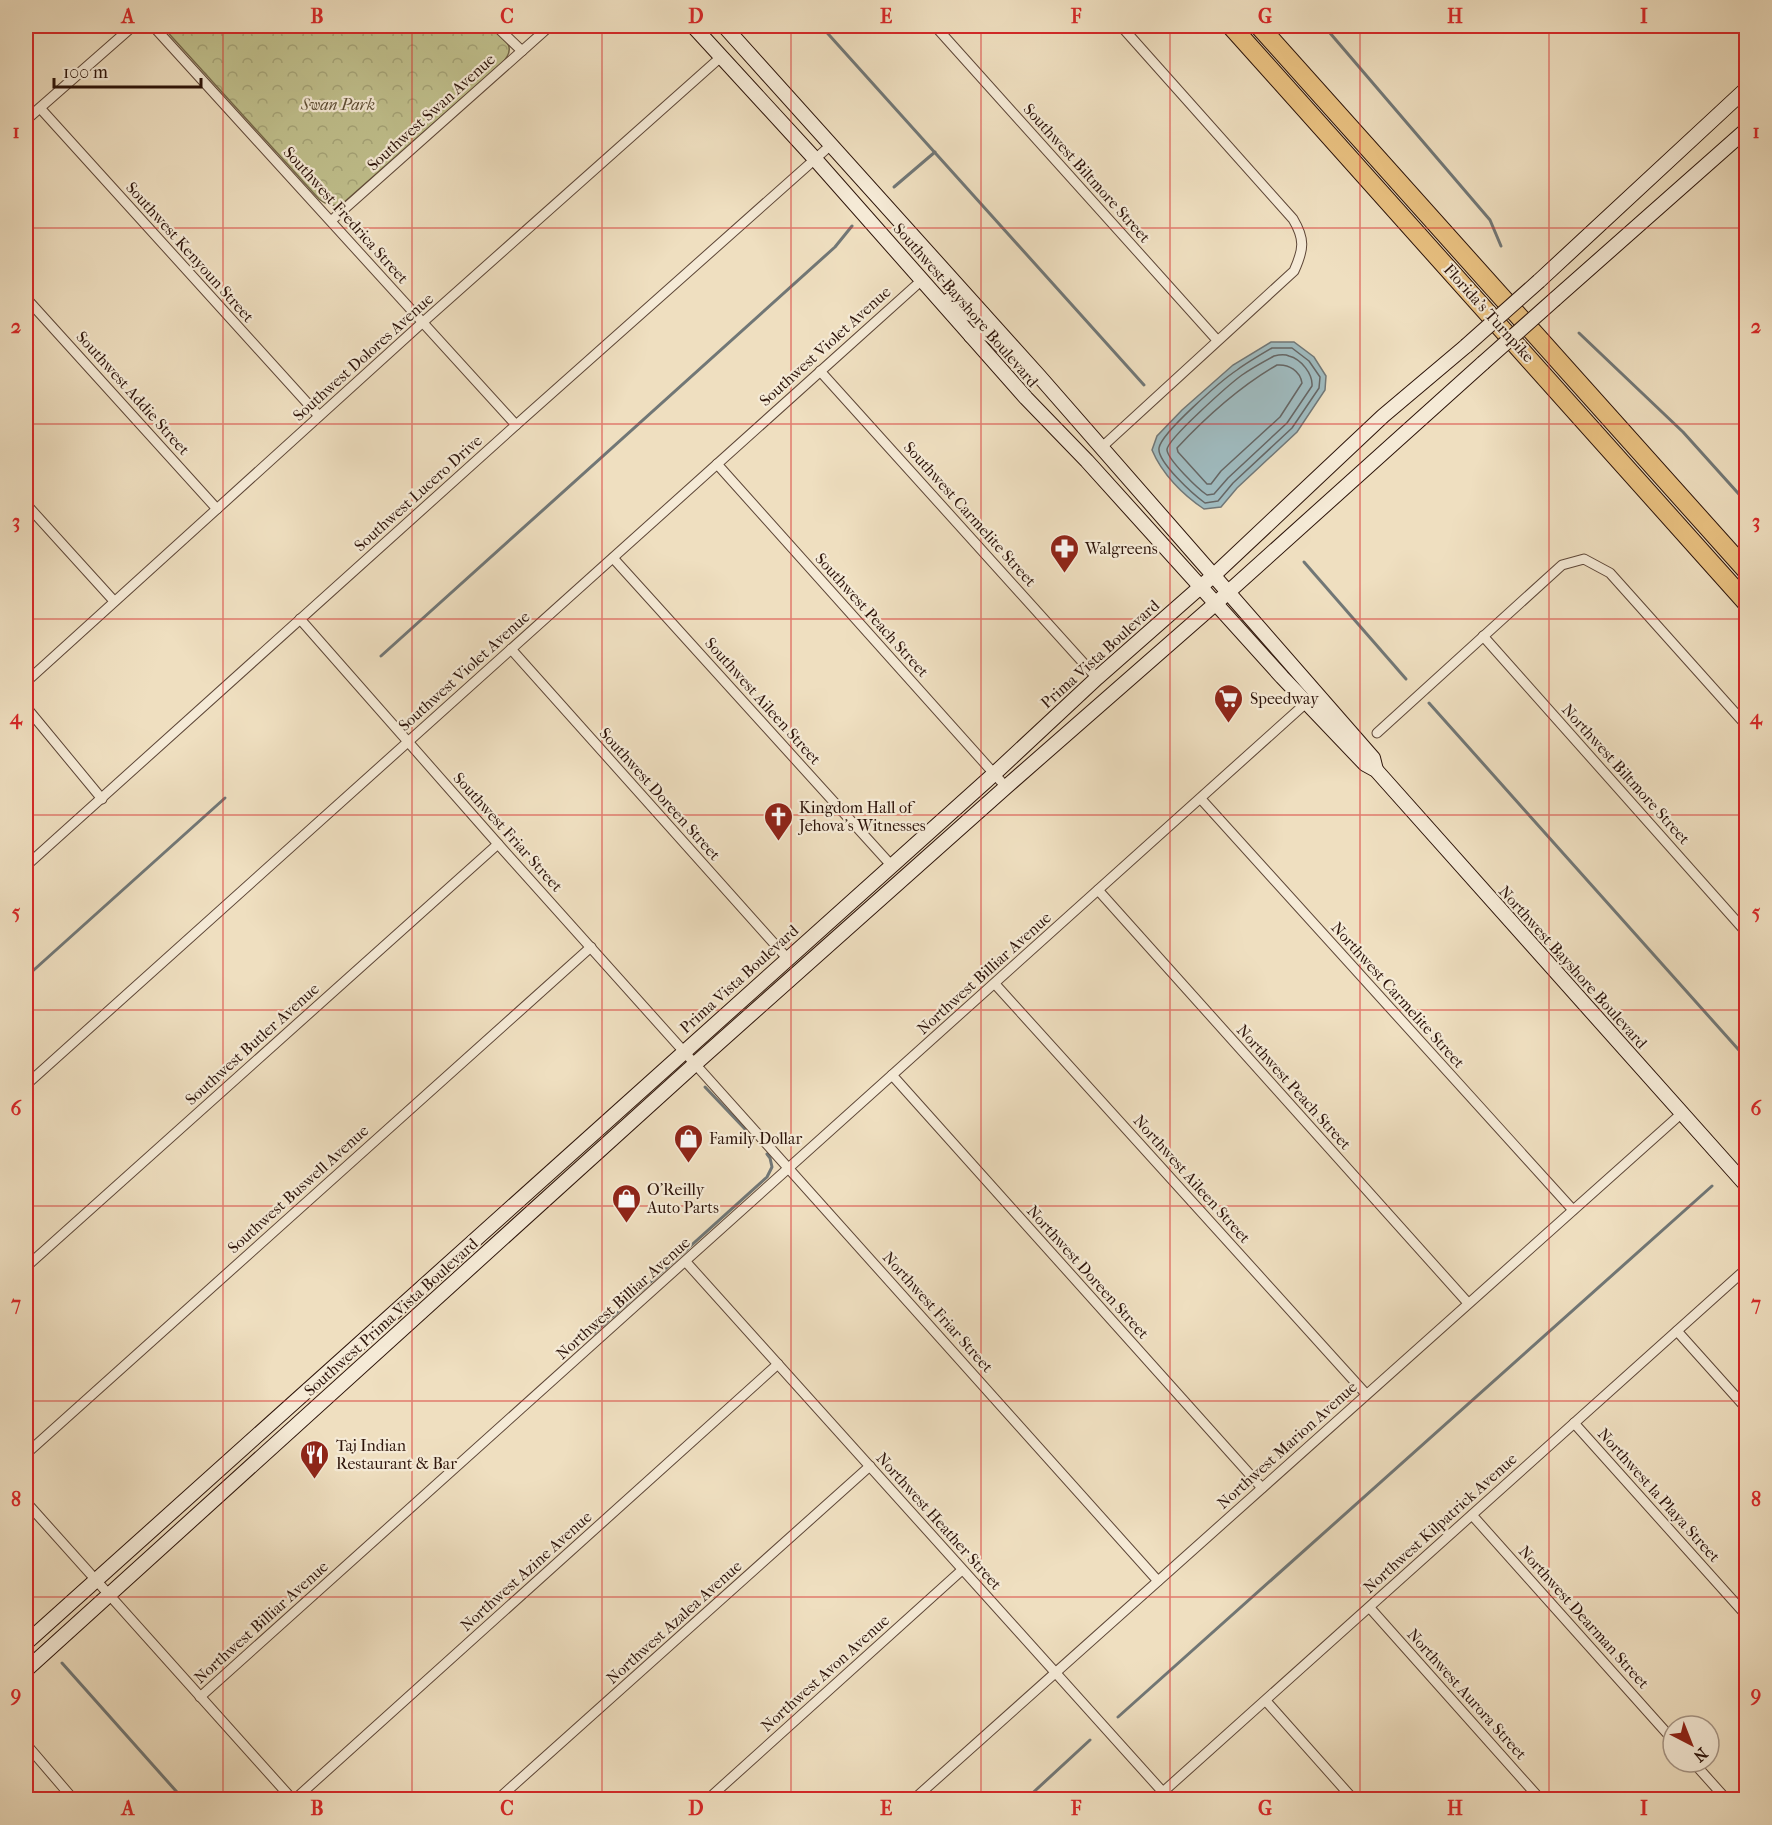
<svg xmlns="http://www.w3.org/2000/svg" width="1772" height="1825" viewBox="0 0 1772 1825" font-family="'IM FELL French Canon',serif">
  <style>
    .park { fill: url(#park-crowns); stroke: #766a4b; stroke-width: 1.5 }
    .water { fill: #9fbabe; stroke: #717776; stroke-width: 1.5 }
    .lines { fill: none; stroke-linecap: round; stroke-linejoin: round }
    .shore { stroke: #666664; stroke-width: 1.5 }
    .stream { stroke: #717776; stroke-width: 3 }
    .minor-casing { stroke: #5d4637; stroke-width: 11 }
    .secondary-casing { stroke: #2c1309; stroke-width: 16 }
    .motorway-casing { stroke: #2c1309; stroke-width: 20 }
    .minor { stroke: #f5ead6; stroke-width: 9 }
    .secondary { stroke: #f5ead6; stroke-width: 14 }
    .motorway { stroke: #e8c080; stroke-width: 18 }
    .secondary-bridge-casing { stroke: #2c1309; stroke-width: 16; stroke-linecap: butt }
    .secondary-bridge { stroke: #f5ead6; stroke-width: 14 }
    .grid { fill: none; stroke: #d62828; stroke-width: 1.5; stroke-opacity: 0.55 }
    .labels { text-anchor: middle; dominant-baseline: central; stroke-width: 4.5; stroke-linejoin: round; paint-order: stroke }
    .park-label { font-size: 16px; font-style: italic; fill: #605037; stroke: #f5ead6 }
    .street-label { font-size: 16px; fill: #2c1309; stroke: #f5ead6 }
    .poi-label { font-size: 16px; fill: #2c1309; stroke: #f5ead6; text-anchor: start }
    .neatline { fill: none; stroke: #d62828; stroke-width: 2 }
    .grid-label { font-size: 20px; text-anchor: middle; font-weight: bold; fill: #d62828 }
  </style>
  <defs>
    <pattern id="park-crowns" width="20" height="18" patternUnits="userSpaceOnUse" patternTransform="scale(1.5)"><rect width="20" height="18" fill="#c0c08d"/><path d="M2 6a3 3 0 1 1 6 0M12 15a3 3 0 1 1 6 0" fill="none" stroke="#a5a478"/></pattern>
  </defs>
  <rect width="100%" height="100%" fill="#efdfc0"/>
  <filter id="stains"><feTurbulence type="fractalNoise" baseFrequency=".00333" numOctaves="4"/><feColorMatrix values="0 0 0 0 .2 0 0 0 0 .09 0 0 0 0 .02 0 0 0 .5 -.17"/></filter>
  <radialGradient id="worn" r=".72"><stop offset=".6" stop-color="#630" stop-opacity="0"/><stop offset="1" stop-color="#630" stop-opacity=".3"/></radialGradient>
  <!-- park -->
  <path class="park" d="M162 26H491C504 38 519 47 501 64L342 204C332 207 327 205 319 199Z"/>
  <!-- water -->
  <path class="water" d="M1271 342H1294L1314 357 1326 376 1325 390 1297 432 1237 488 1221 507 1204 509C1183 495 1162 474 1152 450L1157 436 1182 410 1233 365Z"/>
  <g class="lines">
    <!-- shore -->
    <g class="shore">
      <path d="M1272 348H1292L1309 361 1320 377 1319 388 1292 428 1233 483 1218 501 1205 503C1194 495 1157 462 1159 448 1161 433 1222 380 1237 370 1248 362 1260 355 1272 348Z"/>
      <path d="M1274 356C1278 355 1285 354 1289 356 1301 359 1313 374 1312 386L1287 423 1228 478 1214 494 1207 495C1198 489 1168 460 1167 450 1166 440 1231 383 1242 375 1252 368 1263 362 1274 356Z"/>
      <path d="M1277 365C1289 364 1300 371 1302 383L1280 417 1221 471 1211 484H1207L1178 452 1177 448C1207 416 1239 387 1277 365Z"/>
    </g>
    <!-- stream -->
    <g class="stream">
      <polyline points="821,26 1144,385"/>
      <polyline points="1324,26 1490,220 1501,246"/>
      <polyline points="894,187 935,152"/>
      <polyline points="1579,333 1683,432 1746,502"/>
      <polyline points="1304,562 1406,679"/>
      <polyline points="381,656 835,247 852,226"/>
      <polyline points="1429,703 1746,1058"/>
      <polyline points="26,977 225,798"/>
      <polyline points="705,1087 745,1129"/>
      <polyline points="593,1334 767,1177 772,1167 770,1158 767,1154"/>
      <polyline points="62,1663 184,1800"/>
      <polyline points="1118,1717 1712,1186"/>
      <polyline points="1025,1800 1090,1740"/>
    </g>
    <defs>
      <g id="minor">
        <polyline points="153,26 516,425"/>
        <polyline points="496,26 522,51"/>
        <polyline points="935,26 1217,340"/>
        <polyline points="40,108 319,416"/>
        <polyline points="26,120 133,26"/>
        <polyline points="332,220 550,26"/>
        <polyline points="26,298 217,509"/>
        <polyline points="820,371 1097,678"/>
        <path d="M1102 447 1294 271C1304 249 1305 239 1293 219L1121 26"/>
        <polyline points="717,464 1006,787"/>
        <polyline points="26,504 114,601"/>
        <polyline points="613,558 891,865"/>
        <polyline points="300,619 498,844 1158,1581"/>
        <polyline points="1483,636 1746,932"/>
        <polyline points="511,649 787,958"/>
        <polyline points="26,682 422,323 722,56"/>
        <polyline points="26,707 102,799"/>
        <polyline points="1377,733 1562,565 1584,559 1610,573 1746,725"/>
        <polyline points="1201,799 1573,1210"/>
        <polyline points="26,866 516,425 832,144"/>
        <polyline points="1098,890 1468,1303"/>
        <polyline points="995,984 1366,1394"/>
        <polyline points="892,1075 1262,1488"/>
        <polyline points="26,1085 922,280"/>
        <polyline points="686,1262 1170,1800"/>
        <polyline points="26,1267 498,844"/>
        <polyline points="1677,1331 1746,1408"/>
        <polyline points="1574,1423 1746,1615"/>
        <polyline points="26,1454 591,947"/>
        <polyline points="26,1502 293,1800"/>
        <polyline points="1472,1515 1673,1740"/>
        <polyline points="1370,1608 1541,1800"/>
        <polyline points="200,1697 1306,703"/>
        <polyline points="1266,1701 1354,1800"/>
        <polyline points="26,1744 74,1800"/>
        <polyline points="1693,1762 1727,1800"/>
        <polyline points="294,1800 778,1364"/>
        <polyline points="497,1800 870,1466"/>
        <polyline points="707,1800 962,1570"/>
        <polyline points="913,1800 1682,1113"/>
        <polyline points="1154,1800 1746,1269"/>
      </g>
      <g id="secondary">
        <polyline points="693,26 815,159 1026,398 1087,461 1282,677 1365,764 1376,770 1746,1185"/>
        <polyline points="724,26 1039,376 1373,758 1376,770"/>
        <polyline points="1539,281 1746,89"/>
        <polyline points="1555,299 1746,130"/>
        <path d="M949 300C958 311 968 316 983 314"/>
        <polyline points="971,336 984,332 992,336 1001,346"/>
        <polyline points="26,1643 994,774 1097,678 1214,575 1383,416 1466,346"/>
        <polyline points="26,1670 695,1064 1006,787 1215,604 1483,363"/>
      </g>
      <g id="motorway">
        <polyline points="1231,26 1746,602"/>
        <polyline points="1259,26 1746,570"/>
      </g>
    </defs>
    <!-- minor casing -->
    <use href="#minor" class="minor-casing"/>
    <!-- secondary casing -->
    <use href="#secondary" class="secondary-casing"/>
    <!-- motorway casing -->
    <use href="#motorway" class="motorway-casing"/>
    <!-- minor -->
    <use href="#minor" class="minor"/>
    <!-- secondary -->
    <use href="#secondary" class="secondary"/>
    <!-- motorway -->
    <use href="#motorway" class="motorway"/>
    <defs>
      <g id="secondary-bridge">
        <polyline points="1466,346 1539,281"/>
        <polyline points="1483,363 1555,299"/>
      </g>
    </defs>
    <!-- secondary-bridge casing -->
    <use href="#secondary-bridge" class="secondary-bridge-casing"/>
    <!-- secondary-bridge -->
    <use href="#secondary-bridge" class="secondary-bridge"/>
  </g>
  <!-- grid -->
  <path class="grid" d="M223 26V1800M412 26V1800M602 26V1800M791 26V1800M981 26V1800M1170 26V1800M1360 26V1800M1549 26V1800M26 228H1746M26 424H1746M26 619H1746M26 815H1746M26 1010H1746M26 1206H1746M26 1401H1746M26 1597H1746"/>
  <!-- icons -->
  <defs>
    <symbol id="pharmacy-pin" viewBox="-11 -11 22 30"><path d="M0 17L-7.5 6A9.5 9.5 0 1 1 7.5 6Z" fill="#8f2418" stroke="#f5ead6"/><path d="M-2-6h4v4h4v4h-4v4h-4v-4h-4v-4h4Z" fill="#fff"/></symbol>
    <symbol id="supermarket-pin" viewBox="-11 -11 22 30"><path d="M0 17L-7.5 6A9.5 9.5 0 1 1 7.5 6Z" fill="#8f2418" stroke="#f5ead6"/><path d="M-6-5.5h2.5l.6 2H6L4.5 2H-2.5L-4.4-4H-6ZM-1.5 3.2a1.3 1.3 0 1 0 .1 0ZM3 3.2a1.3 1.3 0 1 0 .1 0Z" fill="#fff"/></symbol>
    <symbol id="church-pin" viewBox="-11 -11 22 30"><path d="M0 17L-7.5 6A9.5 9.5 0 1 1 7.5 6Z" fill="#8f2418" stroke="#f5ead6"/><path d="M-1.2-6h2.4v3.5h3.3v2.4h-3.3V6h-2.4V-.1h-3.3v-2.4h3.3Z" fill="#fff"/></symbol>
    <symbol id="shop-pin" viewBox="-11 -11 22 30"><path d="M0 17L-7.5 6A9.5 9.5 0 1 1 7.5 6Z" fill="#8f2418" stroke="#f5ead6"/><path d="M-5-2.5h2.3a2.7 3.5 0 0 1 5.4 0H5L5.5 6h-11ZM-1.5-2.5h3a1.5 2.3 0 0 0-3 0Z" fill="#fff"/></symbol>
    <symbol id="restaurant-pin" viewBox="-11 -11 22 30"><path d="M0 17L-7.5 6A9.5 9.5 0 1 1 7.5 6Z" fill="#8f2418" stroke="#f5ead6"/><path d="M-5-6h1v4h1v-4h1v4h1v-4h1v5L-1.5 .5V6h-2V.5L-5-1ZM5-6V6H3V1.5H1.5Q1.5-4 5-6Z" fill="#fff"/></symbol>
  </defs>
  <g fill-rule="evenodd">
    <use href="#pharmacy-pin" x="1048" y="532" width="33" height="45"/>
    <use href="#supermarket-pin" x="1212" y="682" width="33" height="45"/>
    <use href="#church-pin" x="762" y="800" width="33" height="45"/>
    <use href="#shop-pin" x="672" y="1122" width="33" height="45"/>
    <use href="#shop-pin" x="610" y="1182" width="33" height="45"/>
    <use href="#restaurant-pin" x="298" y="1438" width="33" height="45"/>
  </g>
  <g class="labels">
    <!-- park labels -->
    <g class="park-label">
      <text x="338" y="104">Swan Park</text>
    </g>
    <!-- street labels -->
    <g class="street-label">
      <text transform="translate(431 112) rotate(-42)">Southwest Swan Avenue</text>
      <text transform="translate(1087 173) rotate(48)">Southwest Biltmore Street</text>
      <text transform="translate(346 215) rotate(48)">Southwest Fredrica Street</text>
      <text transform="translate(190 252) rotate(48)">Southwest Kenyoun Street</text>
      <text transform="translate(966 305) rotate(49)">Southwest Bayshore Boulevard</text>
      <text transform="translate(1489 313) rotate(48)">Florida's Turnpike</text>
      <text transform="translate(825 346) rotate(-42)">Southwest Violet Avenue</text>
      <text transform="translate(363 357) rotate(-42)">Southwest Dolores Avenue</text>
      <text transform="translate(133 393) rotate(48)">Southwest Addie Street</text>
      <text transform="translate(418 493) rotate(-42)">Southwest Lucero Drive</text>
      <text transform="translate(970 514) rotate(48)">Southwest Carmelite Street</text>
      <text transform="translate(872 615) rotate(48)">Southwest Peach Street</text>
      <text transform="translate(1100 654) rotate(-42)">Prima Vista Boulevard</text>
      <text transform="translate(464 671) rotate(-42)">Southwest Violet Avenue</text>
      <text transform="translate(763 701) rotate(48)">Southwest Aileen Street</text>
      <text transform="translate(1626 774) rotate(48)">Northwest Biltmore Street</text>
      <text transform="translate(660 794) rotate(48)">Southwest Doreen Street</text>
      <text transform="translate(508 832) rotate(48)">Southwest Friar Street</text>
      <text transform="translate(1573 967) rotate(48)">Northwest Bayshore Boulevard</text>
      <text transform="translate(984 973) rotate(-42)">Northwest Billiar Avenue</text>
      <text transform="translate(739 979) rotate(-42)">Prima Vista Boulevard</text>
      <text transform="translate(1398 995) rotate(48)">Northwest Carmelite Street</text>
      <text transform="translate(252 1044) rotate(-42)">Southwest Butler Avenue</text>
      <text transform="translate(1294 1087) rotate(48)">Northwest Peach Street</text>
      <text transform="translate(1192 1179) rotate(48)">Northwest Aileen Street</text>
      <text transform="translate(298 1189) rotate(-42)">Southwest Buswell Avenue</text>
      <text transform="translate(1088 1272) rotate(48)">Northwest Doreen Street</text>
      <text transform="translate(623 1298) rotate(-42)">Northwest Billiar Avenue</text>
      <text transform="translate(938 1312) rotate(48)">Northwest Friar Street</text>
      <text transform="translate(391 1317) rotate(-42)">Southwest Prima Vista Boulevard</text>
      <text transform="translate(1287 1445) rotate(-42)">Northwest Marion Avenue</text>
      <text transform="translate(1659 1495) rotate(48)">Northwest la Playa Street</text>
      <text transform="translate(939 1521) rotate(48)">Northwest Heather Street</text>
      <text transform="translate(1440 1523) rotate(-42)">Northwest Kilpatrick Avenue</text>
      <text transform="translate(526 1571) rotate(-42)">Northwest Azine Avenue</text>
      <text transform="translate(1584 1617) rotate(48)">Northwest Dearman Street</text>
      <text transform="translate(261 1622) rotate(-42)">Northwest Billiar Avenue</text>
      <text transform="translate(674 1622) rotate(-42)">Northwest Azalea Avenue</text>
      <text transform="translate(825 1673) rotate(-42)">Northwest Avon Avenue</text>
      <text transform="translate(1467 1694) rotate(48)">Northwest Aurora Street</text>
    </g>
    <!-- poi labels -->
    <g class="poi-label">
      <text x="1085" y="548">Walgreens</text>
      <text x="1250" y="698">Speedway</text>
      <text x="799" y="807">Kingdom Hall of<tspan x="799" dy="18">Jehova's Witnesses</tspan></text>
      <text x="709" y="1138">Family Dollar</text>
      <text x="647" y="1189">O'Reilly<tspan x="647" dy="18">Auto Parts</tspan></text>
      <text x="336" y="1445">Taj Indian<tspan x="336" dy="18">Restaurant &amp; Bar</tspan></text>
    </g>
  </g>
  <!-- margin -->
  <rect width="1772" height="1825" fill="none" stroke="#efdfc0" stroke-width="66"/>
  <!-- north arrow -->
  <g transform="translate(1691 1744) rotate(138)"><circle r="28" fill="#f5ead6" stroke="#a59484" stroke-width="1.5"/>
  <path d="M0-4.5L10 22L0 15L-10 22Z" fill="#8f2418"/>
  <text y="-9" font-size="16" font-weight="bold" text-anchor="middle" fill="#2c1309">N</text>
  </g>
  <!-- scale -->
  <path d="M54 78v9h147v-9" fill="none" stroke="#2c1309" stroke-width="3"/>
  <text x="63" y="78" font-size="18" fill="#2c1309" stroke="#f5ead6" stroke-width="4.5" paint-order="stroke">100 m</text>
  <rect x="33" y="33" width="1706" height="1759" class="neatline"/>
  <g class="grid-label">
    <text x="128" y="23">A</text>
    <text x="317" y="23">B</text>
    <text x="507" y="23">C</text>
    <text x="696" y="23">D</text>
    <text x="886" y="23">E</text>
    <text x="1076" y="23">F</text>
    <text x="1265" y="23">G</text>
    <text x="1455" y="23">H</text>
    <text x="1644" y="23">I</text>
    <text x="16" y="138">1</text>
    <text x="1756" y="138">1</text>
    <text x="16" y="333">2</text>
    <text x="1756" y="333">2</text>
    <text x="16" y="528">3</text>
    <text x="1756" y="528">3</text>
    <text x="16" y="724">4</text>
    <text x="1756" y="724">4</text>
    <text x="16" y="919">5</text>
    <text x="1756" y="919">5</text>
    <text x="16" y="1115">6</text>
    <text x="1756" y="1115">6</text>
    <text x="16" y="1310">7</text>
    <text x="1756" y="1310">7</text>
    <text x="16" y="1506">8</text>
    <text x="1756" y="1506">8</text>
    <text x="16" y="1701">9</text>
    <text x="1756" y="1701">9</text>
    <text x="128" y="1815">A</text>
    <text x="317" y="1815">B</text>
    <text x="507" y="1815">C</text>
    <text x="696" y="1815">D</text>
    <text x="886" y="1815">E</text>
    <text x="1076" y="1815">F</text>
    <text x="1265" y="1815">G</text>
    <text x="1455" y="1815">H</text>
    <text x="1644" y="1815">I</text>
  </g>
  <rect width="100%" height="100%" filter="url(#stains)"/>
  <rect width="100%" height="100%" fill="url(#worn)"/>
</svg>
